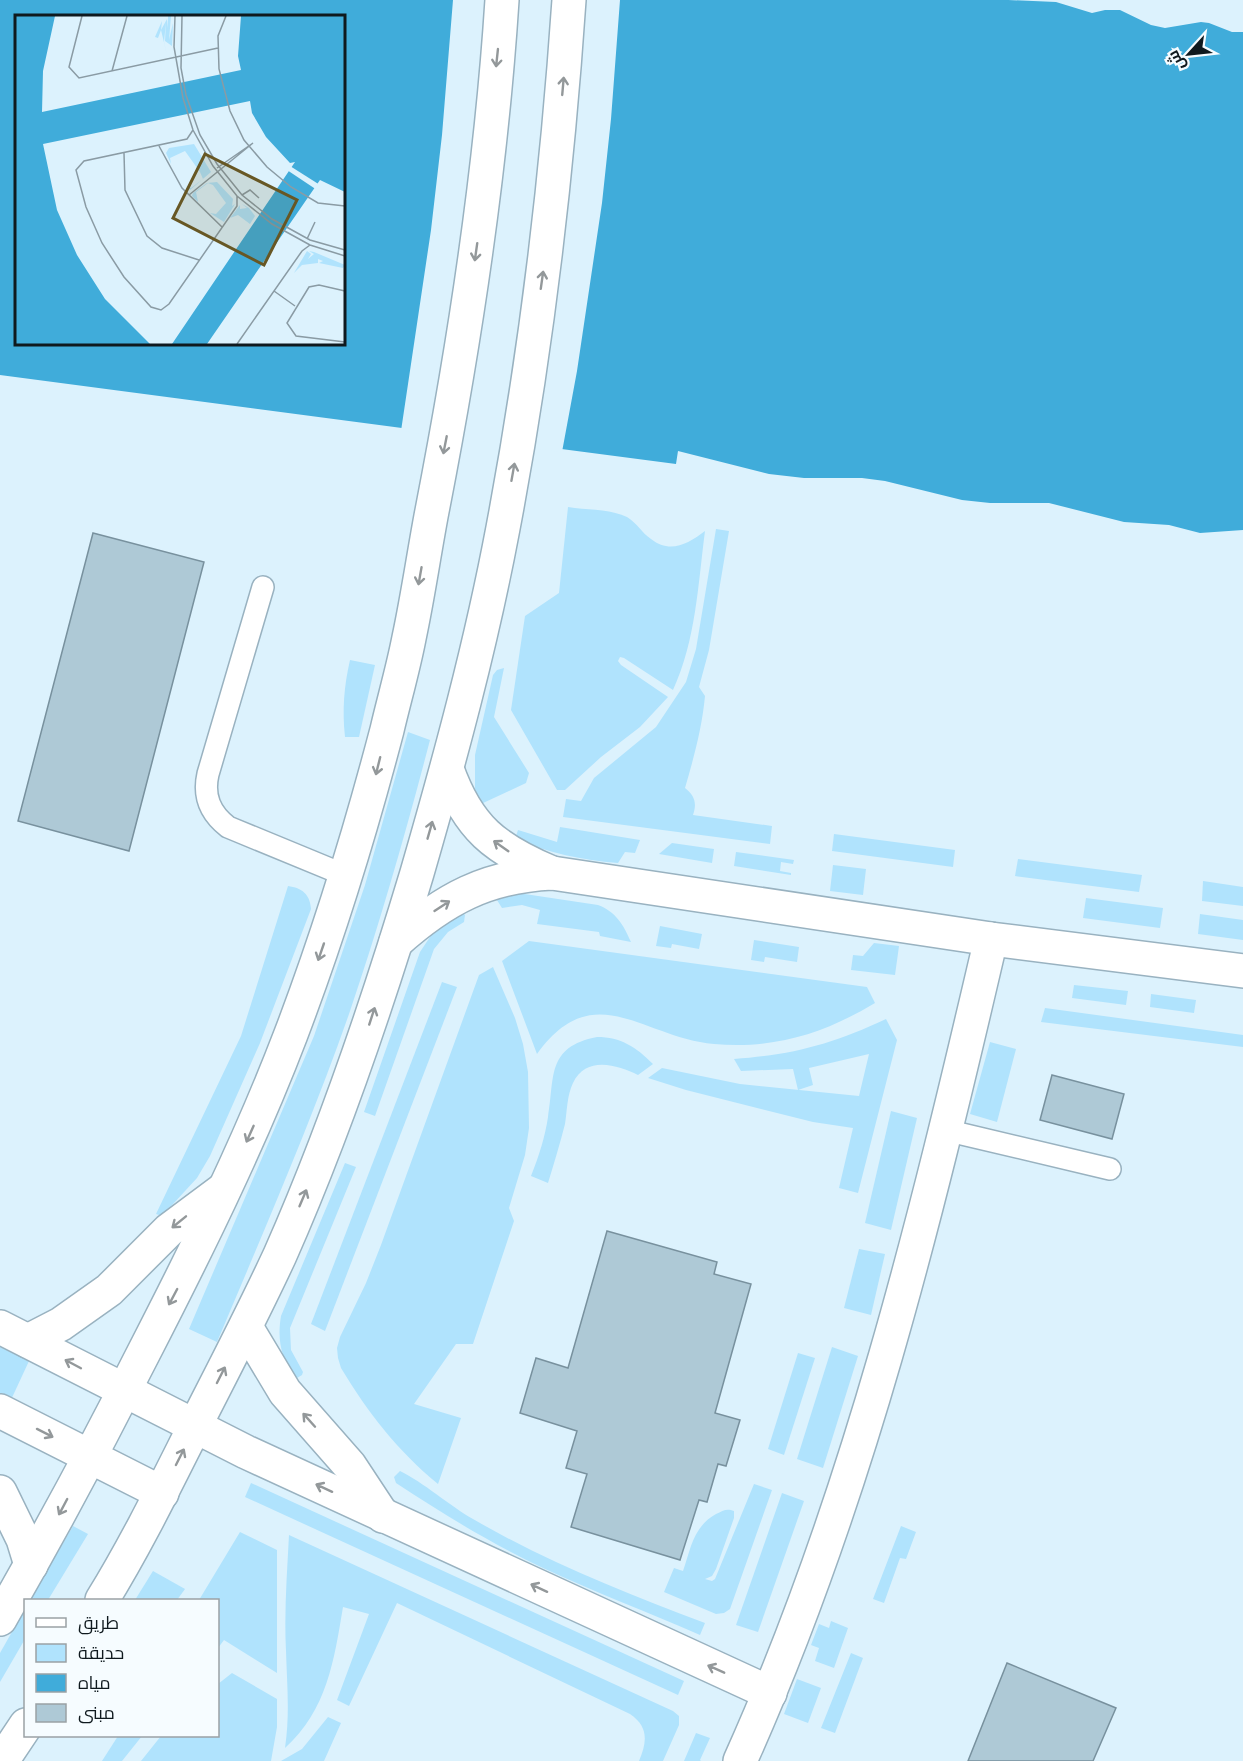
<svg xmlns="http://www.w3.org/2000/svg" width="1243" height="1761" viewBox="0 0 1243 1761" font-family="'Work Sans',Cairo,sans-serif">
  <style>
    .green { fill: #b0e3fd }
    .water { fill: #40acda; fill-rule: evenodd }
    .pier { fill: #dcf2fd }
    .building { fill: #aec9d6; stroke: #78919e; stroke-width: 1.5 }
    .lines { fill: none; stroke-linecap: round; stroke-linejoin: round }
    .lane-casing { stroke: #99b2c0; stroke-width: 24 }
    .street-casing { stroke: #99b2c0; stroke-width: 36 }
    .lane { stroke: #fff; stroke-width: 21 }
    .street { stroke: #fff; stroke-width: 33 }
    .oneway { stroke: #93989a }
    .inset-road { fill: none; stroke: #8a9ba4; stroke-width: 1.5 }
    .view { fill: #675724; fill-opacity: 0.15; stroke: #675724; stroke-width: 3 }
    .inset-edge { fill: none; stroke: #0f191e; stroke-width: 3 }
  </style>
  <rect width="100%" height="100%" fill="#dcf2fd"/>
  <!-- green -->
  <g class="green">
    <path d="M568 507C586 510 611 509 627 517 637 523 642 533 651 539 670 554 688 544 705 531 698 584 696 640 673 690L624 658 620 657 618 661 621 665 668 697 640 727 601 757 565 790H557L511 710 525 616 559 593Z"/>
    <path d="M716 529 729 531 709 650 699 687 705 696C702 728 694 757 685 788 695 796 697 803 693 815L772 826 770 844 563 817 566 799 581 801 594 778 656 727 686 682 696 649Z"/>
    <path d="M350 660 375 665 359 737H345C342 710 344 686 350 660Z"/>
    <polygon points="504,668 494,717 529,773 526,783 481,804 475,789 475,755 493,675 497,670"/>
    <path d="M408 732 430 740C406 832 380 923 349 1014 310 1125 263 1233 217 1342L189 1329 314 1036 365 885Z"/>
    <path d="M560 827 640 840 635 853 625 852 618 863C582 860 549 853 515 839L518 830 557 842Z"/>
    <polygon points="834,834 955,850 953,867 832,851"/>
    <polygon points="672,843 714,849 712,863 659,854"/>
    <polygon points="736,852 794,860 793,864 781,862 780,871 791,873 791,875 734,866"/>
    <polygon points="1018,859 1142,875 1139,892 1015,876"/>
    <polygon points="833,865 866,869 863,895 830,891"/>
    <polygon points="1203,881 1243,887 1243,906 1202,901"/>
    <path d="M288 886C302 888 310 894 311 909L260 1043 210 1156 197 1178 162 1216 156 1214 241 1036Z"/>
    <path d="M518 893 598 905C616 912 623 924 631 942L600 936 599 932 537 924 540 910 522 905 502 908 495 897Z"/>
    <polygon points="1086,898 1163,908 1160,928 1083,918"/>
    <polygon points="463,913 465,915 464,922 448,932 434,949 375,1116 364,1112 420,952 436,928"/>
    <polygon points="1200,914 1243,920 1243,940 1198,934"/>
    <polygon points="660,926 702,934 699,949 672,944 671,948 656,946"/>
    <polygon points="754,940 799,947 797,962 765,957 764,962 751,960"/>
    <path d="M529 941 867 987 875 1003C823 1034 775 1049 714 1044 643 1038 594 975 537 1054L502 961Z"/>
    <polygon points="874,943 899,946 895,975 851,970 853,955 863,956"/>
    <path d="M493 967 515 1018 523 1044 528 1072 529 1128 525 1155 509 1208 514 1221 473 1344H456L414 1404 461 1418 438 1484C398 1451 368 1413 341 1368L338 1358 337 1348 340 1337 366 1283 381 1245 479 975Z"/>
    <polygon points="442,982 457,987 325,1331 311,1324"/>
    <polygon points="1074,985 1128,991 1126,1005 1072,998"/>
    <polygon points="1151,994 1196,1000 1194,1013 1150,1007"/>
    <polygon points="1045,1008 1243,1035 1243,1047 1041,1022"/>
    <path d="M886 1019 897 1040 858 1193 839 1188 853 1128 813 1122 686 1090 648 1078 662 1068 740 1084 859 1096 869 1054 809 1068 813 1085 798 1090 793 1069 741 1071 734 1059C792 1055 833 1044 886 1019Z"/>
    <path d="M597 1037C621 1037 636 1047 653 1064L638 1075C618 1065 586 1055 573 1083 567 1095 567 1111 565 1124 560 1144 554 1163 548 1183L531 1176C539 1156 545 1137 548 1117 555 1077 546 1047 597 1037Z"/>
    <polygon points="990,1042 1016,1049 997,1122 970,1114"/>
    <polygon points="891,1111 917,1118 891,1230 865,1223"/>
    <path d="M345 1163 356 1167 290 1328 291 1350 303 1372 302 1375 297 1378H294C281 1356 277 1340 281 1316Z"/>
    <polygon points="859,1249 885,1254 871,1315 844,1308"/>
    <polygon points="0,1347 29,1361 10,1402 0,1397"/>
    <polygon points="832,1347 858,1356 823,1468 797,1459"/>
    <polygon points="798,1353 815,1358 784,1455 768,1449"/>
    <path d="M400 1471C423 1482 450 1506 473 1519 547 1562 625 1593 705 1623L700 1635C648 1612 594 1592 543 1568 492 1544 443 1514 396 1483L394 1477Z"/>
    <polygon points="251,1483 684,1681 678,1695 245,1497"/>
    <path d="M754 1484 772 1490 730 1609 724 1613 716 1614 664 1592 674 1568 683 1571C691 1548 693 1527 716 1514 723 1511 726 1508 734 1511V1518L716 1569 712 1576 705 1579 712 1581 715 1579Z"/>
    <polygon points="782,1493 804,1501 758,1632 736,1625"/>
    <polygon points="73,1526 88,1534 48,1600 30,1600"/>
    <polygon points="901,1526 916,1532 906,1559 900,1558 884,1603 873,1599"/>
    <polygon points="240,1532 277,1550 277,1673 224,1640 218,1648 218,1600 199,1600"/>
    <path d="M289 1535 673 1711 679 1716V1725L663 1761H639C647 1742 649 1727 630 1714L397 1603 349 1706 337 1700 369 1614 343 1607C334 1661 327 1710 285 1748 290 1714 287 1685 286 1651 284 1613 287 1574 289 1535Z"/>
    <polygon points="153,1571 185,1589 177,1600 135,1600"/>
    <polygon points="25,1609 25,1639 0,1682 0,1653"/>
    <polygon points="831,1621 848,1628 834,1668 815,1661 819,1648 811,1645 819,1624 829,1628"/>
    <polygon points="851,1653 863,1658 835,1733 821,1728"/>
    <polygon points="232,1673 277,1699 277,1727 271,1761 141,1761 161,1736 218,1736 218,1684"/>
    <polygon points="797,1679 821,1688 808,1723 784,1714"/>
    <polygon points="328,1717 341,1723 324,1761 281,1761 302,1749"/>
    <polygon points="696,1733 710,1738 700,1760 701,1761 684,1761"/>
    <polygon points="118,1736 142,1736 122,1761 102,1761"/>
  </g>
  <!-- water -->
  <path class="water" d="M0 0H1008L1056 2 1092 13 1105 10H1120L1151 25 1165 28 1201 22 1209 23 1232 32H1243V530L1200 533 1169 525 1124 522 1049 503H990L962 500 885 481 862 478H804L769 474 678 451 676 464 0 375ZM16 16H344V344H16Z"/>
  <!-- pier -->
  <polygon class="pier" points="453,0 620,0 611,119 602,203 577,371 562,452 401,431 431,230 442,135"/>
  <!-- building -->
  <g class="building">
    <polygon points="93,533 204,562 129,851 18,821"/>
    <polygon points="1052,1075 1124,1094 1112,1139 1040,1120"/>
    <polygon points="607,1231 717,1262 714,1274 751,1284 715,1413 740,1420 726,1466 718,1464 707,1502 699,1500 680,1560 571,1527 587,1474 566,1468 577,1431 520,1413 536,1358 568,1368"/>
    <polygon points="1007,1663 1116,1708 1093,1761 968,1761"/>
  </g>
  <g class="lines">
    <defs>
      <g id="lane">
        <path d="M263 587 208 774C203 796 210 813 228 827L347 876"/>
        <polyline points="945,1130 1110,1169"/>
      </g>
      <g id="street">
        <path d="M447 769C468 828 495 849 552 873"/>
        <path d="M396 942C444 899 487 876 552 873L991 939 1243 971"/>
        <polyline points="0,1327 246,1452 770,1693"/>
        <polyline points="246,1327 285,1392 350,1466 383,1516"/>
        <polyline points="28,1341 61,1324 109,1290 169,1230 224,1189"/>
        <polyline points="0,1411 162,1493"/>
        <polyline points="0,1492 23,1539 31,1565"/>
        <path d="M102 1600C139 1540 169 1477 201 1414 228 1361 255 1309 280 1255 335 1131 378 1003 417 873 450 759 481 645 503 528 536 354 557 177 569 0"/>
        <path d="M0 1619C50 1532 98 1443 143 1354 197 1249 249 1144 291 1034 329 934 360 833 387 730 394 700 403 669 409 638 418 596 424 553 432 511 465 342 491 172 502 0"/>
        <polyline points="2,1761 26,1725"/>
        <path d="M740 1761C858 1499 926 1218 991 939"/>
      </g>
    </defs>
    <!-- lane casing -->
    <use href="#lane" class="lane-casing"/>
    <!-- street casing -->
    <use href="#street" class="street-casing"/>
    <!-- lane -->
    <use href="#lane" class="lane"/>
    <!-- street -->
    <use href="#street" class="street"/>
  </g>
  <!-- one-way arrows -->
  <defs><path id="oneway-shaft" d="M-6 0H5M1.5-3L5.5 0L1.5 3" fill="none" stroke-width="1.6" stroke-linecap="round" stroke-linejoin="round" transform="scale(1.5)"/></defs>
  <g class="oneway">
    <use href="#oneway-shaft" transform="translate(497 58) rotate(96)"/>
    <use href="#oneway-shaft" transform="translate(563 86) rotate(-85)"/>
    <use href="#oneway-shaft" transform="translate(476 252) rotate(98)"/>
    <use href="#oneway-shaft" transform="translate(542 280) rotate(-82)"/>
    <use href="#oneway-shaft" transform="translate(445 445) rotate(101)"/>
    <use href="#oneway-shaft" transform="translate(513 472) rotate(-80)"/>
    <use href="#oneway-shaft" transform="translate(420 576) rotate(100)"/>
    <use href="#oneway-shaft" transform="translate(378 766) rotate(104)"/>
    <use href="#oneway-shaft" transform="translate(430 830) rotate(-74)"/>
    <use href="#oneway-shaft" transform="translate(501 846) rotate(-145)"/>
    <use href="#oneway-shaft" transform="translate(442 906) rotate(-33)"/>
    <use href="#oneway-shaft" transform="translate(321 952) rotate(109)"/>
    <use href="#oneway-shaft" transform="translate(372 1016) rotate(-72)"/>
    <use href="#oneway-shaft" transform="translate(250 1134) rotate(114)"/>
    <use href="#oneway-shaft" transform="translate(303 1198) rotate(-67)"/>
    <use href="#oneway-shaft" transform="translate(179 1222) rotate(141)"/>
    <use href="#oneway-shaft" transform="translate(173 1297) rotate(118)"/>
    <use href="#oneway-shaft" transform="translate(73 1364) rotate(-152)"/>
    <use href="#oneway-shaft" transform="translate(221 1375) rotate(-63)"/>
    <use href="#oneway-shaft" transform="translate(309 1420) rotate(-132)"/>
    <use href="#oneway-shaft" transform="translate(45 1433) rotate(27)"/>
    <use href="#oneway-shaft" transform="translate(180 1457) rotate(-63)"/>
    <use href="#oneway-shaft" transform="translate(324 1488) rotate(-155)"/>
    <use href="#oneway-shaft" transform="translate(63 1507) rotate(118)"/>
    <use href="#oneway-shaft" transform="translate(539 1588) rotate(-155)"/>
    <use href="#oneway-shaft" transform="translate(716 1669) rotate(-156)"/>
  </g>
  <!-- overview -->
  <g transform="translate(15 15)">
    <rect width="330" height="330" fill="#dcf2fd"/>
    <path d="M153 1H156L154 25 158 8 157 31 150 26 151 7 149 27 152 40 146 15 143 23 140 22 147 6 146 15 152 4 153 13ZM179 129 196 157 175 175 171 171 176 173 188 164 185 157 170 136 155 143 156 149 151 138 154 133ZM202 167 218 184 217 191 220 189 209 207 195 198 201 199 211 188 198 170 193 168 181 177 183 187 177 181 178 178 192 168ZM227 189 234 193 240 201 235 209 223 200 215 203 225 190V194L232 193ZM292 236 296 239 293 244 299 239 294 236 299 237 330 250 328 253 304 248 308 246 303 244V248L287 250 279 258Z" fill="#b0e3fd"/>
    <path d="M0 1H40L28 56 27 97 226 55 223 41 226 1H330V177L305 165 192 329H157L280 147 275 148 251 122 237 98 235 86 28 129 42 195 62 240 90 284 135 329H0Z" fill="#40acda"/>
    <path d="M275 151 305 170 302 175 272 155Z" fill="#dcf2fd"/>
    <path class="inset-road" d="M67 1 54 52 64 63 203 33M160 1 159 32 168 83 178 115 198 151 222 181 257 209 295 230 330 241M167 1 166 53 171 80 185 120 202 149 227 180 257 204 295 225 330 235M211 1 203 21 204 54 215 96 229 125 252 152 276 172 303 188 330 191M97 56 112 1M178 115 172 124 69 146 61 155 71 192 87 228 109 262 136 292 146 295 154 289 222 191V181M144 131 167 173 207 212M109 138 110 175 132 221 147 233 184 245M174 180 238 128 202 153M227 180 235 175 244 183M292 224 300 207M259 276 280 291M330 276 304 270 294 272 272 308 281 321 330 327M222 329 287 236 295 230"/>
    <path class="view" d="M190 139 282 185 249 250 158 203Z"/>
    <rect width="330" height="330" class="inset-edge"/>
  </g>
  <!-- legend -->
  <rect x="24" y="1599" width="195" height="138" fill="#f6fcff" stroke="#9aa1a5" stroke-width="1.5"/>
  <rect x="36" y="1618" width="30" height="9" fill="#ffffff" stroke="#9aa1a5" stroke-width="1.5"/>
  <text x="78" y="1629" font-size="18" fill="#0f191e">طريق</text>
  <rect x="36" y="1644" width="30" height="18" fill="#b0e3fd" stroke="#9aa1a5" stroke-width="1.5"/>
  <text x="78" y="1659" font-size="18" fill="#0f191e">حديقة</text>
  <rect x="36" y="1674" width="30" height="18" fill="#40acda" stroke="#9aa1a5" stroke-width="1.5"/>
  <text x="78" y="1689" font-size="18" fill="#0f191e">مياه</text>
  <rect x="36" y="1704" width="30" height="18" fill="#aec9d6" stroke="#9aa1a5" stroke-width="1.5"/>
  <text x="78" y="1719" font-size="18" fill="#0f191e">مبنى</text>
  <!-- north arrow -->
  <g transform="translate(1189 54) rotate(243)" stroke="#f6fcff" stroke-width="4.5" paint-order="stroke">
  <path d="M0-4.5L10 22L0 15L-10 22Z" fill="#0f191e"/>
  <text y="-9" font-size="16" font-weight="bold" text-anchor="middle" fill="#0f191e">ش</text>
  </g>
</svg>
